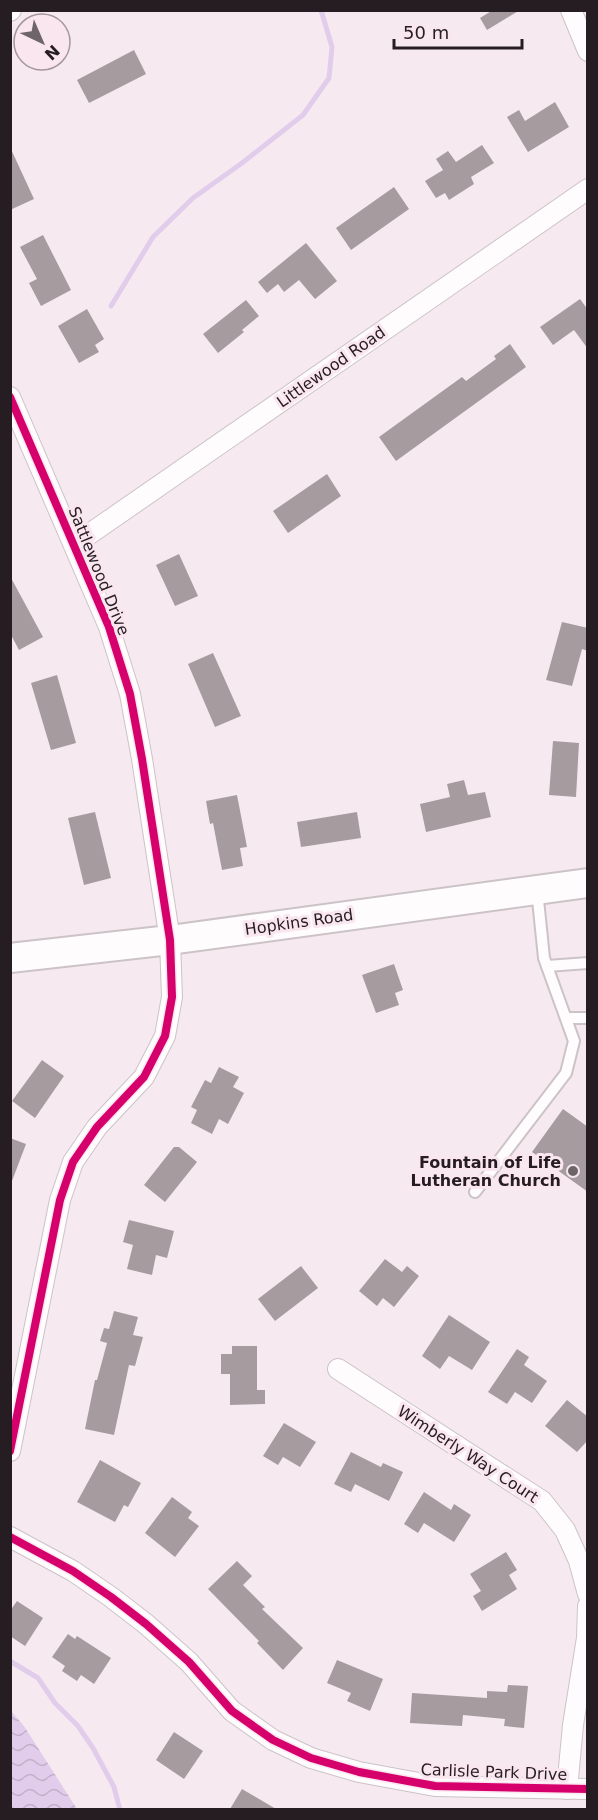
<svg xmlns="http://www.w3.org/2000/svg" width="598" height="1820" viewBox="0 0 598 1820" font-family="'DejaVu Sans',sans-serif">
  <style>
    .water { fill: url(#water-waves) }
    .lines { fill: none; stroke-linecap: round; stroke-linejoin: round }
    .stream { stroke: #e1cdeb; stroke-width: 5 }
    .building { fill: #a69ca0 }
    .lane-casing { stroke: #ccc3c7; stroke-width: 14 }
    .street-casing { stroke: #ccc3c7; stroke-width: 22 }
    .secondary-casing { stroke: #ccc3c7; stroke-width: 32 }
    .lane { stroke: #fefcfd; stroke-width: 10 }
    .street { stroke: #fefcfd; stroke-width: 20 }
    .secondary { stroke: #fefcfd; stroke-width: 28 }
    .cycleway-casing { stroke: #fae6ef; stroke-width: 11 }
    .cycleway { stroke: #d6006c; stroke-width: 8 }
    .poi-dot { fill: #6e6569; stroke: #fae6ef; stroke-width: 2 }
    .labels { text-anchor: middle; dominant-baseline: central; stroke-width: 6; stroke-linejoin: round; paint-order: stroke }
    .street-label { font-size: 16px; fill: #251d21; stroke: #fae6ef }
    .poi-label { font-size: 16px; font-weight: bold; fill: #251d21; stroke: #fae6ef; text-anchor: end }
  </style>
  <defs>
    <pattern id="water-waves" width="16" height="10" patternUnits="userSpaceOnUse" patternTransform="scale(1.5)"><rect width="16" height="10" fill="#e1cdeb"/><path d="M0 5q4-4 8 0t8 0" fill="none" stroke="#c1b0c9"/></pattern>
  </defs>
  <rect width="100%" height="100%" fill="#f6eaf0"/>
  <!-- water -->
  <polygon class="water" points="11,1711 24,1726 77,1809 11,1809"/>
  <g class="lines">
    <!-- stream -->
    <g class="stream">
      <polyline points="111,306 153,237 193,198 242,163 303,115 329,78 332,47 321,10"/>
      <polyline points="10,1661 38,1678 55,1703 78,1726 93,1748 114,1787 120,1810"/>
    </g>
  </g>
  <!-- building -->
  <g class="building">
    <polygon points="493,10 520,10 487,30 480,18"/>
    <polygon points="134,50 146,74 89,103 77,80"/>
    <polygon points="555,102 569,127 528,152 507,117 519,110 525,121"/>
    <polygon points="482,145 494,163 471,177 474,184 449,200 445,193 436,198 425,181 443,170 436,159 448,151 456,162"/>
    <polygon points="10,147 34,199 10,210"/>
    <polygon points="394,187 409,209 351,250 336,228"/>
    <polygon points="43,235 71,290 41,306 29,283 37,279 20,247"/>
    <polygon points="306,243 337,281 315,299 299,280 284,292 278,284 267,293 258,282"/>
    <polygon points="580,299 588,310 588,349 574,330 553,345 540,327"/>
    <polygon points="246,300 259,316 242,330 244,332 218,353 203,334"/>
    <polygon points="87,309 104,339 95,345 99,352 79,363 58,326"/>
    <polygon points="510,344 526,367 396,461 379,437 462,377 466,381 496,359 494,356"/>
    <polygon points="327,474 341,496 288,533 273,511"/>
    <polygon points="179,554 198,596 175,606 156,565"/>
    <polygon points="10,576 43,637 19,650 10,633"/>
    <polygon points="562,622 588,628 588,651 582,649 572,686 546,680"/>
    <polygon points="213,653 241,716 215,727 188,664"/>
    <polygon points="57,675 76,743 51,750 31,683"/>
    <polygon points="553,741 579,743 576,797 549,795"/>
    <polygon points="464,780 468,795 485,792 491,817 426,832 420,804 450,797 447,784"/>
    <polygon points="237,795 247,847 240,848 243,866 222,870 213,823 210,824 206,801"/>
    <polygon points="95,812 111,878 84,885 68,818"/>
    <polygon points="357,812 361,838 301,847 297,822"/>
    <polygon points="394,964 403,990 395,993 399,1005 376,1013 362,975"/>
    <polygon points="42,1060 64,1076 35,1118 12,1101"/>
    <polygon points="219,1067 239,1077 233,1087 244,1093 228,1124 219,1119 212,1134 191,1123 197,1110 191,1107 205,1080 211,1083"/>
    <polygon points="563,1109 588,1127 588,1192 532,1152"/>
    <polygon points="10,1138 26,1144 12,1181 10,1180"/>
    <polygon points="174,1147 179,1147 197,1162 165,1202 144,1185"/>
    <polygon points="129,1220 174,1231 167,1258 156,1255 152,1275 127,1269 133,1245 123,1242"/>
    <polygon points="385,1259 402,1272 407,1266 419,1276 394,1307 383,1298 377,1306 359,1291"/>
    <polygon points="301,1266 318,1288 275,1321 258,1299"/>
    <polygon points="114,1311 138,1317 133,1335 143,1337 135,1366 129,1365 114,1435 85,1429 95,1380 97,1380 107,1343 100,1341 104,1328 109,1329"/>
    <polygon points="449,1315 490,1342 472,1370 449,1356 440,1369 422,1356"/>
    <polygon points="232,1346 257,1346 257,1390 265,1390 265,1404 230,1405 230,1374 221,1374 221,1354 232,1354"/>
    <polygon points="517,1349 529,1357 524,1365 547,1381 532,1403 515,1392 507,1404 488,1392"/>
    <polygon points="567,1400 588,1417 588,1440 577,1452 545,1426"/>
    <polygon points="284,1423 316,1442 300,1467 283,1457 278,1465 263,1456"/>
    <polygon points="351,1452 381,1467 383,1463 403,1472 389,1501 355,1484 351,1492 334,1484"/>
    <polygon points="100,1460 141,1483 128,1507 124,1505 115,1522 77,1502"/>
    <polygon points="424,1492 451,1510 454,1504 471,1515 454,1542 424,1523 418,1533 404,1524"/>
    <polygon points="172,1497 192,1512 188,1518 199,1526 175,1557 145,1533"/>
    <polygon points="506,1552 517,1570 509,1575 517,1589 482,1611 473,1596 481,1591 470,1574"/>
    <polygon points="237,1561 252,1576 243,1585 265,1607 262,1609 303,1648 283,1670 257,1643 259,1641 208,1589"/>
    <polygon points="17,1601 43,1618 25,1646 10,1636 10,1611"/>
    <polygon points="68,1634 75,1639 77,1636 111,1658 94,1684 81,1675 77,1681 62,1671 65,1666 52,1657"/>
    <polygon points="337,1660 383,1679 370,1711 347,1701 351,1693 327,1683"/>
    <polygon points="508,1685 528,1686 524,1728 504,1726 505,1719 463,1715 462,1726 410,1723 412,1693 487,1698 487,1691 507,1692"/>
    <polygon points="174,1732 203,1751 184,1779 156,1760"/>
    <polygon points="242,1789 276,1809 230,1809"/>
  </g>
  <g class="lines">
    <defs>
      <g id="lane">
        <polyline points="547,966 588,963"/>
        <polyline points="566,1018 588,1018"/>
        <polyline points="475,1192 566,1073 574,1041 544,958 537,890"/>
      </g>
      <g id="street">
        <polyline points="571,10 588,51"/>
        <polyline points="10,11 11,10"/>
        <polyline points="10,397 109,627 130,694 142,759 170,940 172,997 165,1036 144,1077 97,1127 73,1162 60,1200 10,1451"/>
        <polyline points="75,544 588,189"/>
        <polyline points="338,1369 542,1501 565,1530 579,1561 588,1594"/>
        <polyline points="10,1537 73,1571 111,1597 146,1624 189,1662 232,1711 273,1740 311,1758 359,1772 435,1786 588,1789"/>
        <polyline points="567,1789 573,1725 587,1638 588,1606"/>
      </g>
      <polyline id="secondary" points="10,958 170,940 588,883"/>
    </defs>
    <!-- lane casing -->
    <use href="#lane" class="lane-casing"/>
    <!-- street casing -->
    <use href="#street" class="street-casing"/>
    <!-- secondary casing -->
    <use href="#secondary" class="secondary-casing"/>
    <!-- lane -->
    <use href="#lane" class="lane"/>
    <!-- street -->
    <use href="#street" class="street"/>
    <!-- secondary -->
    <use href="#secondary" class="secondary"/>
    <defs>
      <g id="cycleway">
        <polyline points="10,397 109,627 130,694 142,759 170,940 172,997 165,1036 144,1077 97,1127 73,1162 60,1200 10,1451"/>
        <polyline points="10,1537 73,1571 111,1597 146,1624 189,1662 232,1711 273,1740 311,1758 359,1772 435,1786 588,1789"/>
      </g>
    </defs>
    <!-- cycleway casing -->
    <use href="#cycleway" class="cycleway-casing"/>
    <!-- cycleway -->
    <use href="#cycleway" class="cycleway"/>
  </g>
  <!-- markers -->
  <circle class="poi-dot" cx="573" cy="1171" r="6"/>
  <g class="labels">
    <!-- street labels -->
    <g class="street-label">
      <text transform="translate(331 367) rotate(-35)">Littlewood Road</text>
      <text transform="translate(99 571) rotate(68)">Sattlewood Drive</text>
      <text transform="translate(299 922) rotate(-8)">Hopkins Road</text>
      <text transform="translate(468 1454) rotate(33)">Wimberly Way Court</text>
      <text transform="translate(494 1772) rotate(2)">Carlisle Park Drive</text>
    </g>
    <!-- poi labels -->
    <g class="poi-label">
      <text x="561" y="1162">Fountain of Life<tspan x="561" dy="18">Lutheran Church</tspan></text>
    </g>
  </g>
  <!-- border -->
  <rect width="598" height="1820" fill="none" stroke="#251d21" stroke-width="24"/>
  <!-- north arrow -->
  <g transform="translate(42 42) rotate(136)"><circle r="28" fill="#fae6ef" stroke="#a5969d" stroke-width="1.5"/>
  <path d="M0-4.5L10 22L0 15L-10 22Z" fill="#6e6569"/>
  <text y="-9" font-size="16" font-weight="bold" text-anchor="middle" fill="#251d21">N</text>
  </g>
  <!-- scale -->
  <path d="M394 39v9h128v-9" fill="none" stroke="#251d21" stroke-width="3"/>
  <text x="403" y="39" font-size="18" fill="#251d21" stroke="#fae6ef" stroke-width="4.5" paint-order="stroke">50 m</text>
</svg>
